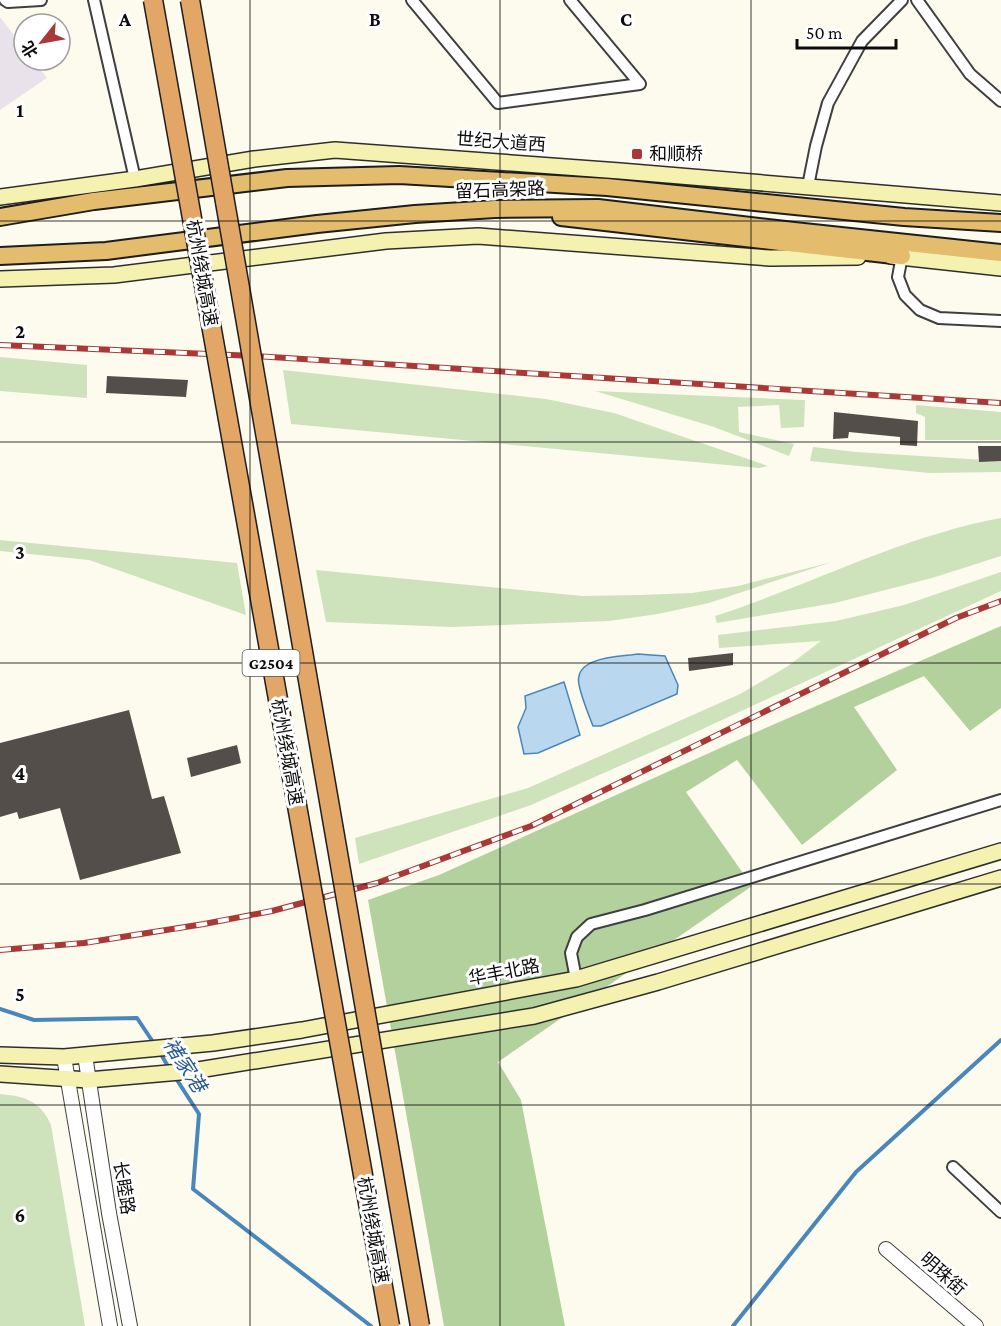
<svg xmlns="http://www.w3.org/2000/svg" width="1001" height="1326" viewBox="0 0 1001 1326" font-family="'Crimson Pro','Noto Sans SC',serif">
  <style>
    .industrial { fill: #eae2ea }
    .green { fill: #cee3bc }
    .forest { fill: #b2d19d }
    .water { fill: #b9d7ee; stroke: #4987bb; stroke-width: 1.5 }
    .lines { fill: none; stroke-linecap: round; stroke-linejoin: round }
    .stream { stroke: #4987bb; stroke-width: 4 }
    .building { fill: #544e4a }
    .minor-casing { stroke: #3f3f3f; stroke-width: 14 }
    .tertiary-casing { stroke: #3f3f3f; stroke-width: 16 }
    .secondary-casing { stroke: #2e2e2e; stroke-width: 18 }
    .trunk-casing { stroke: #1d1d1d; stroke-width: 20 }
    .minor { stroke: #fff; stroke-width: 10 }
    .tertiary { stroke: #fff; stroke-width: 14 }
    .secondary { stroke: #f5f1b1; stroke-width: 15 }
    .trunk { stroke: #e4bc6e; stroke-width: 16 }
    .rail-casing { stroke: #aa3836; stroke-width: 6 }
    .rail { stroke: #fff; stroke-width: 4; stroke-dasharray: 11; stroke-linecap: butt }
    .motorway-bridge-casing { stroke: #1d1d1d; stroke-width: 21; stroke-linecap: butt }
    .motorway-bridge { stroke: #e2a767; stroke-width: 18 }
    .grid { fill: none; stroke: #0c0c0c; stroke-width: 1.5; stroke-opacity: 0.55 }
    .poi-dot { fill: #aa3836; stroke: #fff; stroke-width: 2 }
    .labels { text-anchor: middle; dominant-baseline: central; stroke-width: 6; stroke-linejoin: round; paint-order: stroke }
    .shield { fill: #fff; stroke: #555; stroke-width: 1.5 }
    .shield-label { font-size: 16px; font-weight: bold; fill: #0c0c0c }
    .street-label { font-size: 18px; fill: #0c0c0c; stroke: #fff }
    .poi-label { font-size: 18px; fill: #0c0c0c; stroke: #fff; text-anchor: start }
    .water-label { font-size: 20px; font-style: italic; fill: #265a8e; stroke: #fff }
    .grid-label { font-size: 20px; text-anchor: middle; font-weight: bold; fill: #0c0c0c; stroke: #fff; stroke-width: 6; stroke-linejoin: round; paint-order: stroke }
  </style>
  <rect width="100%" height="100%" fill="#fdfbee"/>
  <!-- industrial -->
  <polygon class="industrial" points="0,17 24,49 24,60 33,60 47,78 0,110"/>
  <!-- green -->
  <g class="green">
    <polygon points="0,357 87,365 87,398 0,391"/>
    <polygon points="283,370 546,399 614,413 768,466 759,468 291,424"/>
    <polygon points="595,391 805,400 804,427 781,428 779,405 738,407 739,432 794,444 789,456 714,427"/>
    <polygon points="916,405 1001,412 1001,440 925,440 925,417 916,413"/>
    <polygon points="813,447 856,452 1001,461 1001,472 929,473 810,461"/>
    <path d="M1001 518V556L932 578 835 603 717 623 715 616C811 585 902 536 1001 518Z"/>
    <polygon points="0,540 237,563 246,615 89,560 0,551"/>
    <polygon points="832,562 709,603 658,614 609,621 452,627 326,622 316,570 582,596 640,595 692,593 738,586"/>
    <polygon points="1001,572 1001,591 681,739 531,805 359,864 355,838 528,788 740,694 788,666 821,641 719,648 718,635 836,621 904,605"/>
    <path d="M0 1094C25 1096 40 1101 51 1125L85 1326H0Z"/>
  </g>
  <!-- forest -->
  <polygon class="forest" points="1001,626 1001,708 970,731 924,676 854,707 897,770 802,845 737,760 686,792 752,886 498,1062 521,1100 565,1326 444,1326 368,900 439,875 738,740"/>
  <!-- water -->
  <g class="water">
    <path d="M638 654 665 656 678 685 677 694 601 726H593C588 713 582 699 579 685 573 656 619 657 638 654Z"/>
    <polygon points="564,682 580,735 538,753 524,754 518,727 526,708 525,696"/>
  </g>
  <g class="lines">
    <!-- stream -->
    <g class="stream">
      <polyline points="0,1009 34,1020 137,1018 155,1045"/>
      <polyline points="159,1051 169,1068"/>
      <polyline points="175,1077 199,1114 193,1189 371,1326"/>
      <polyline points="733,1326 856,1172 1001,1040"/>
    </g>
  </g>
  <!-- building -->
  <g class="building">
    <polygon points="107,376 188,380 186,397 106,393"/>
    <polygon points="834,412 918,421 917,446 900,445 900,437 849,432 848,438 833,439"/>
    <polygon points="978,446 1001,446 1001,461 979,462"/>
    <polygon points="733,653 733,665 689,671 688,658"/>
    <polygon points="129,710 152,799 164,796 181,853 80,880 60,808 19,819 17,812 0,817 0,743"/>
    <polygon points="237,745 241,763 191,777 187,758"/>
  </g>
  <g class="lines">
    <defs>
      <g id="minor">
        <polyline points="5,0 8,2 41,0"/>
        <polyline points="94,0 135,179"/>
        <polyline points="412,0 498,103 640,84 570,0"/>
        <polyline points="917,0 970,74 1001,101"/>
        <polyline points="808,186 816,146 828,103 862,41 902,0"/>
        <polyline points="902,256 898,277 905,295 920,310 939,318 1001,321"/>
        <polyline points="576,979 571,953 577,937 591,924 645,910 1001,800"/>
        <polyline points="953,1167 1001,1212"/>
      </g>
      <g id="tertiary">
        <polyline points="85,1055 109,1213 130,1326"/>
        <polyline points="64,1057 110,1326"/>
        <polyline points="886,1249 976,1326"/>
      </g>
      <g id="secondary">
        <polyline points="0,197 135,179 254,159 335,150 620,171 1001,203"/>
        <polyline points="891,256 1001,268"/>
        <polyline points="0,279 114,275 386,241 478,236 770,258 858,257"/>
        <polyline points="0,1055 64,1057 213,1043 302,1030 576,979 1001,851"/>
        <polyline points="0,1074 88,1080 192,1071 534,1016 658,982 1001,878"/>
      </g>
      <g id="trunk">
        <polyline points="0,217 94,201 287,178 399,175 607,187 904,217 1001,223"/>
        <polyline points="561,217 902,256"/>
        <polyline points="0,256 106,251 317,224 415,214 495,209 598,208 794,231 1001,253"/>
      </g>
    </defs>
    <!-- minor casing -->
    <use href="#minor" class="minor-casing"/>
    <!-- tertiary casing -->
    <use href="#tertiary" class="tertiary-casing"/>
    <!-- secondary casing -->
    <use href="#secondary" class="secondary-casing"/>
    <!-- trunk casing -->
    <use href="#trunk" class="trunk-casing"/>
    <!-- minor -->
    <use href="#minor" class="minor"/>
    <!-- tertiary -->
    <use href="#tertiary" class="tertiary"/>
    <!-- secondary -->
    <use href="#secondary" class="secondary"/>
    <!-- trunk -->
    <use href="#trunk" class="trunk"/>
    <defs>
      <g id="rail">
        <polyline points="0,345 255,356 1001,403"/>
        <polyline points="0,950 84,943 204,924 272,911 377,883 531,826 956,618 1001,601"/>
      </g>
    </defs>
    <!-- rail casing -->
    <use href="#rail" class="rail-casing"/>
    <!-- rail -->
    <use href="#rail" class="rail"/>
    <defs>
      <g id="motorway-bridge">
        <polyline points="153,0 390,1326"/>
        <polyline points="190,0 420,1326"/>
      </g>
    </defs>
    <!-- motorway-bridge casing -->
    <use href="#motorway-bridge" class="motorway-bridge-casing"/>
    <!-- motorway-bridge -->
    <use href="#motorway-bridge" class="motorway-bridge"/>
  </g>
  <!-- grid -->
  <path class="grid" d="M250 0V1326M500 0V1326M751 0V1326M0 221H1001M0 442H1001M0 663H1001M0 884H1001M0 1105H1001"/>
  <!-- markers -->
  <rect class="poi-dot" x="631" y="148" width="12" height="12" rx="3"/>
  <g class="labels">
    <!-- shield labels -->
    <rect class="shield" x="242.5" y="650" width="57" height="26" rx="4.5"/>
    <g class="shield-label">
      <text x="271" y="663">G2504</text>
    </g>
    <!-- street labels -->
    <g class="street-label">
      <text transform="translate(501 142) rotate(4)">世纪大道西</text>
      <text transform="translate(500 190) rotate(-2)">留石高架路</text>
      <text transform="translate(202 273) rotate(80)">杭州绕城高速</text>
      <text transform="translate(287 752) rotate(80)">杭州绕城高速</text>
      <text transform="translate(504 972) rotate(-11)">华丰北路</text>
      <text transform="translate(124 1188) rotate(81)">长睦路</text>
      <text transform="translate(373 1230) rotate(80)">杭州绕城高速</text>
      <text transform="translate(943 1274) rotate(41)">明珠街</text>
    </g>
    <!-- poi labels -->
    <g class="poi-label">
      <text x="649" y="154">和顺桥</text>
    </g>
    <!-- water labels -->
    <g class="water-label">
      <text transform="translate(185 1065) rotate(57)">褚家港</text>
    </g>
  </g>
  <g class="grid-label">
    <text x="125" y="26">A</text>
    <text x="375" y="26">B</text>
    <text x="626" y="26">C</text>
    <text x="20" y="117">1</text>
    <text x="20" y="338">2</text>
    <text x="20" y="559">3</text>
    <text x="20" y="780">4</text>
    <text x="20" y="1001">5</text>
    <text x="20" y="1222">6</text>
  </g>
  <!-- north arrow -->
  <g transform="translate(42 42) rotate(239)"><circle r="28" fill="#ffffff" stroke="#9e9e9e" stroke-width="1.5"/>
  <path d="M0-4.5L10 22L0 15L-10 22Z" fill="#aa3836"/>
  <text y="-9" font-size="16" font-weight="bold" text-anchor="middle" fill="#0c0c0c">北</text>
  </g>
  <!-- scale -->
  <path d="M797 39v9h99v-9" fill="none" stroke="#0c0c0c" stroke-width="3"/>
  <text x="806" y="39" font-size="18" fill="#0c0c0c" stroke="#ffffff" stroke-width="4.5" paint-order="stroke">50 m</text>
</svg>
